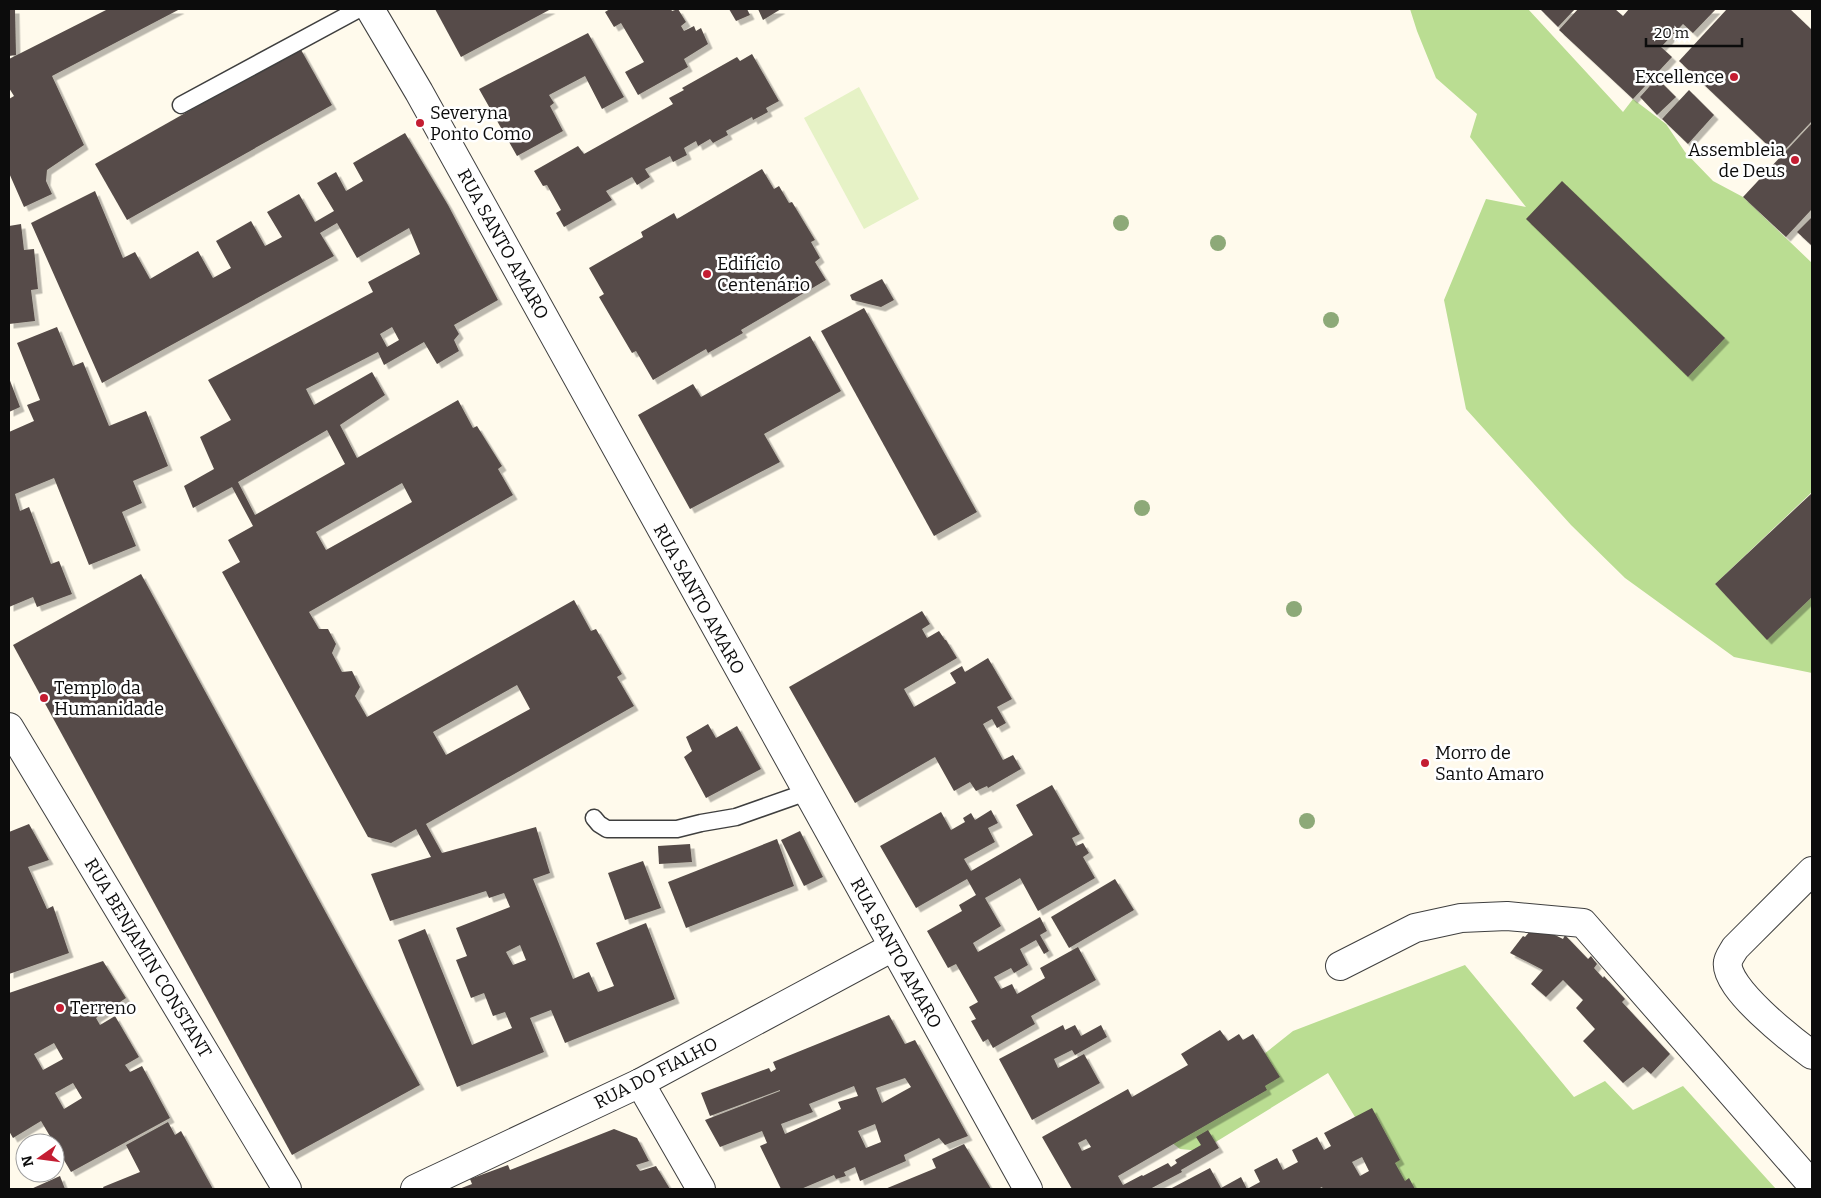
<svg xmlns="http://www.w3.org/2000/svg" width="1821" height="1198" viewBox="0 0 1821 1198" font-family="Bitter,serif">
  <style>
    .forest { fill: #badd92 }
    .pitch { fill: #e6f2c6 }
    .building { fill: #564c48; fill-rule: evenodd; filter: url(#shadow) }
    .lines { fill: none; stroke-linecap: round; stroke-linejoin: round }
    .service-casing { stroke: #3f3f3f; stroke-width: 19 }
    .minor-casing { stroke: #3f3f3f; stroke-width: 30 }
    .service { stroke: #fff; stroke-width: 16 }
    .minor { stroke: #fff; stroke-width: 28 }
    .tree { fill: #8da978 }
    .poi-dot { fill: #c41d32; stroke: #fff; stroke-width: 2 }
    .labels { text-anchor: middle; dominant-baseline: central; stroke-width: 5; stroke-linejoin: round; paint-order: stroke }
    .poi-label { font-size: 18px; fill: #0c0c0c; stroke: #fff; text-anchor: start }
    .street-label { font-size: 18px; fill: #0c0c0c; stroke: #fff }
  </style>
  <defs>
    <filter id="shadow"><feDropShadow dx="4.5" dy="4.5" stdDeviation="0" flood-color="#0004"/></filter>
  </defs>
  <rect width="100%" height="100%" fill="#fffaec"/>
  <!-- forest -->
  <g class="forest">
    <polygon points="1410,9 1528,9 1623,112 1633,99 1666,124 1685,152 1713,181 1743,197 1812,263 1812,492 1715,584 1767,639 1812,597 1812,673 1734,657 1625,578 1571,525 1466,409 1444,300 1486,199 1526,207 1470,137 1477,114 1436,78 1417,31"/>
    <polygon points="1465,965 1574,1097 1605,1081 1633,1110 1683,1086 1776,1189 1396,1189 1390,1174 1328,1073 1201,1151 1180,1149 1162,1135 1293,1031"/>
  </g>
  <!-- pitch -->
  <polygon class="pitch" points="859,87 919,199 864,229 804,118"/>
  <!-- building -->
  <g class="building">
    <polygon points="9,9 15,9 16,55 9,56"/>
    <polygon points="108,9 180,9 52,76 84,145 47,170 46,181 52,194 24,207 9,173 9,99 14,96 9,88 9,59"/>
    <polygon points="435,9 551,9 461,57"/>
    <polygon points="610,9 671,9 672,11 678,9 686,22 681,26 684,31 694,26 696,31 701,28 708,44 684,59 688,67 638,95 625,72 644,62 621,23 614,27 605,12"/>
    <polygon points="729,9 747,9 750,15 736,21"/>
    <polygon points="758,9 781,9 763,20"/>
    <polygon points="1540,9 1575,9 1558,27"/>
    <polygon points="1578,9 1615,9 1623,16 1629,9 1716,9 1693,33 1683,24 1661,47 1672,57 1633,99 1559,30"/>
    <polygon points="1727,9 1790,9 1812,30 1812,121 1779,156 1679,61"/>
    <polygon points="588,33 624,97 602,109 585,76 549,95 554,103 550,106 563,131 517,156 479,89"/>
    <polygon points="300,48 332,105 127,220 95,164"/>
    <polygon points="752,54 779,101 766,108 768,112 753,120 752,117 726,131 728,135 713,143 710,139 698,146 696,141 684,148 687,155 673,162 670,156 645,169 650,177 637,185 632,177 606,191 612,200 564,227 556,213 561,210 547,185 543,186 534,171 578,146 584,154 673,104 669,98 684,90 682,88 737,57 740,61"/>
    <polygon points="1657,78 1676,97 1657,115 1640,97"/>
    <polygon points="1689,90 1714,115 1688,144 1662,119"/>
    <polygon points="1812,123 1812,209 1786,237 1743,197"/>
    <path d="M405 133 448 205 498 300 454 325 459 334 454 340 459 351 437 364 424 342 384 365 378 352 306 389 314 405 372 372 385 395 340 425 357 458 458 400 473 428 477 426 502 466 498 469 513 495 309 612 319 629H328L336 644 332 653 342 672 352 671 360 687 355 696 367 717 574 600 591 631 596 629 622 674 617 677 634 706 426 824 442 853 536 827 550 873 533 879 573 979 589 972 598 992 614 986 596 943 646 923 675 999 565 1043 551 1010 530 1018 544 1052 457 1087 398 940 425 929 472 1045 512 1028 505 1012 493 1016 484 993 471 998 456 960 467 956 456 928 510 907 504 893 489 898 486 891 390 921 371 874 431 857 416 829 391 843 368 837 222 572 240 562 228 540 253 526 232 487 193 508 184 486 214 469 200 437 231 420 208 380 373 292 368 282 420 254 409 228 357 258 337 223 320 233 334 256 102 383 31 223 95 191 123 258 135 252 150 279 198 251 213 278 231 268 216 241 251 221 265 246 282 237 267 212 299 194 315 222 334 211 317 183 336 172 346 191 363 181 353 163ZM392 327 399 340 387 347 380 334ZM327 430 345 464 255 515 238 482ZM402 483 412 502 326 550 316 532ZM517 685 530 709 446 755 433 732ZM520 945 526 960 513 965 506 952Z"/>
    <polygon points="762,169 774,189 779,186 789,203 792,202 815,240 811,242 820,258 815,262 826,280 741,330 743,333 708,353 706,349 653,380 636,351 632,353 599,297 604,294 589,268 643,237 641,232 674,213 677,219"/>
    <polygon points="1562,181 1725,338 1688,377 1526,219"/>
    <polygon points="1812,217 1812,244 1811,245 1797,232"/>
    <polygon points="21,224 24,250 34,249 38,289 31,290 35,321 9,324 9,226"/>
    <polygon points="882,279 894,300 881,307 852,300 850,295"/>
    <polygon points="864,308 977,512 934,536 821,331"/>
    <polygon points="57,327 73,366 83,362 109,426 146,411 168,466 133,481 142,503 122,512 136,546 89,565 54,478 15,494 20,511 29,507 51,564 59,561 72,594 37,607 33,597 9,607 9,432 34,421 27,405 40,400 17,343"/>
    <polygon points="810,336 841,391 764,434 780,462 690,509 638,415 693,384 701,397"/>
    <polygon points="9,378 20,407 9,412"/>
    <polygon points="1812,493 1812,597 1767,640 1715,584"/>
    <polygon points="141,574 420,1085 292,1155 13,645"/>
    <polygon points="922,611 930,624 922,629 927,638 939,631 945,640 946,640 957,658 904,689 914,707 956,683 950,673 962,666 965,672 988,658 1012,699 997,707 1006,723 997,728 992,719 983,724 1003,760 1013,755 1021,769 988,788 987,786 976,791 970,782 954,791 935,757 855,803 789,687"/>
    <polygon points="708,724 716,738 737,726 761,769 706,798 684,757 692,751 686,737"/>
    <polygon points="1052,785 1080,834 1072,838 1076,846 1083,843 1089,853 1083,857 1095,878 1038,911 1020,878 985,898 1001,926 973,943 978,952 1040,917 1047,931 1040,935 1049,951 1044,954 1036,940 1020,949 1028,965 1014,973 1011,968 994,977 1001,989 1012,984 1017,994 1045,978 1040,968 1078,947 1096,980 1031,1016 1035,1024 993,1048 988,1039 983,1042 971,1021 976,1019 969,1007 978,1002 956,964 948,968 927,931 962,911 959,905 976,895 967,879 916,908 880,846 941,812 951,830 965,822 963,818 971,813 975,820 991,810 998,823 988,828 995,842 964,859 971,871 1033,835 1016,805"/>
    <polygon points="29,824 49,860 28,867 47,909 53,906 69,953 9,974 9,832"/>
    <polygon points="800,831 823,877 804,886 781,840"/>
    <polygon points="777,839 794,886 686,928 668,882"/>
    <polygon points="690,844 692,862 659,864 658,846"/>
    <polygon points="643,861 661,908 625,920 608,873"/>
    <polygon points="1115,879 1134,910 1069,948 1051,917"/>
    <polygon points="1535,925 1563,939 1565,935 1588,959 1591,956 1597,964 1594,968 1603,978 1604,976 1625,999 1622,1002 1670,1054 1651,1074 1643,1067 1623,1083 1583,1041 1595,1029 1576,1008 1583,1000 1563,980 1546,997 1531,984 1543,970 1510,953 1523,936 1525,937"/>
    <path d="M103 961 126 998 96 1018 100 1025 115 1016 139 1057 125 1065 130 1072 142 1066 170 1118 71 1172 41 1121 13 1138 9 1131V993ZM54 1043 63 1059 43 1070 34 1054ZM73 1083 82 1098 64 1109 55 1093Z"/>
    <path d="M889 1015 905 1044 915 1040 968 1136 945 1145 939 1138 904 1155 906 1161 860 1181 855 1167 844 1172 846 1176 836 1179 834 1175 801 1189H781L760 1146 767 1143 762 1131 720 1147 705 1120 780 1091V1090L710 1116 701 1093 769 1068 771 1072 776 1069 773 1062ZM905 1078 911 1087 882 1103 876 1088ZM854 1086 858 1096 838 1102 841 1109 785 1134 781 1124 813 1112 809 1104ZM875 1124 881 1142 866 1148 858 1131Z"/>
    <polygon points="1063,1025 1065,1030 1075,1025 1081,1036 1101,1025 1107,1037 1075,1055 1072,1050 1054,1059 1058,1068 1084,1054 1100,1083 1032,1120 999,1059"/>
    <path d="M1220 1030 1228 1041 1239 1034 1243 1040 1253 1034 1280 1077 1265 1086 1267 1090 1118 1176 1123 1185 1142 1175 1143 1176 1168 1163 1171 1167 1177 1163 1175 1160 1201 1145 1196 1137 1208 1130 1219 1148 1181 1170 1182 1172 1150 1189H1072L1042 1137 1128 1089 1132 1097 1188 1065 1181 1054ZM1086 1139 1091 1147 1082 1151 1078 1143Z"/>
    <path d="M1372 1108 1400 1160 1395 1163 1405 1181 1409 1178 1415 1189H1323L1322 1187 1318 1189H1170L1210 1168 1221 1188 1241 1177 1247 1189 1260 1182 1254 1170 1277 1158 1283 1170 1298 1162 1292 1150 1317 1137 1324 1150 1331 1146 1324 1133ZM1362 1157 1369 1171 1360 1176 1352 1162Z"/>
    <polygon points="168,1122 175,1135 181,1131 213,1189 104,1189 103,1187 140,1172 126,1145"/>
    <polygon points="614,1129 637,1138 649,1161 636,1165 640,1171 656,1166 670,1189 459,1189 472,1184 470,1179 508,1165 510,1170"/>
    <polygon points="964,1144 991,1189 885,1189 936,1168 932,1159"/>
    <polygon points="60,1176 65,1189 31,1189"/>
  </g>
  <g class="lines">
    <defs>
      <g id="service">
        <polyline points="181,105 359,9"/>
        <polyline points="594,818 599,824 607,829 677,829 701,823 736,817 807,792"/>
      </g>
      <g id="minor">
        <polyline points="370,9 419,92 1028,1189"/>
        <polyline points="9,727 287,1189"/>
        <path d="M1812 871 1735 948C1733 952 1728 958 1728 962 1723 987 1793 1041 1812 1055"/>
        <polyline points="1340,966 1415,928 1461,918 1507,916 1583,923 1812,1185"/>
        <polyline points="640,1083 701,1189"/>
        <polyline points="415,1189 640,1083 893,947"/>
      </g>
    </defs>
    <!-- service casing -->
    <use href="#service" class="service-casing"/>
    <!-- minor casing -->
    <use href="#minor" class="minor-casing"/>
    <!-- service -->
    <use href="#service" class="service"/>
    <!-- minor -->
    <use href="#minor" class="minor"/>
  </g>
  <!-- trees -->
  <g class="tree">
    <circle cx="1121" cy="223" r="8"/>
    <circle cx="1218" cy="243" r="8"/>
    <circle cx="1331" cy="320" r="8"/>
    <circle cx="1142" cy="508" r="8"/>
    <circle cx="1294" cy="609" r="8"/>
    <circle cx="1307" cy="821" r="8"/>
  </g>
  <!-- markers -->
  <g class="poi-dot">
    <circle cx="1734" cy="77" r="5"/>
    <circle cx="420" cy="123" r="5"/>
    <circle cx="1795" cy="160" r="5"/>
    <circle cx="707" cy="274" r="5"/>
    <circle cx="44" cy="698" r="5"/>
    <circle cx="1425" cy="763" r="5"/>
    <circle cx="60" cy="1008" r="5"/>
  </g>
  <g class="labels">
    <!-- poi labels -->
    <g class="poi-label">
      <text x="1724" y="77" text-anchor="end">Excellence</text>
      <text x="430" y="113">Severyna<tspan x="430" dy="21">Ponto Como</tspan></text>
      <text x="1785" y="150" text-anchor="end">Assembleia<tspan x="1785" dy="21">de Deus</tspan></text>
      <text x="717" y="264">Edifício<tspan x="717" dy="21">Centenário</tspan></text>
      <text x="54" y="688">Templo da<tspan x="54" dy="21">Humanidade</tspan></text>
      <text x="1435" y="753">Morro de<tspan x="1435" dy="21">Santo Amaro</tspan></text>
      <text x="70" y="1008">Terreno</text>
    </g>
    <!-- street labels -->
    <g class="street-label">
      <text transform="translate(503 244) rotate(61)">RUA SANTO AMARO</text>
      <text transform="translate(699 599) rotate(61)">RUA SANTO AMARO</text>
      <text transform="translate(896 953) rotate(61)">RUA SANTO AMARO</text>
      <text transform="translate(148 958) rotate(59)">RUA BENJAMIN CONSTANT</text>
      <text transform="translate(656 1073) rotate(-27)">RUA DO FIALHO</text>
    </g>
  </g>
  <!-- border -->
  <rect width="1821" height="1198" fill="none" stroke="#0c0c0c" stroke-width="20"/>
  <!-- north arrow -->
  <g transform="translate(40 1158) rotate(256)"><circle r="24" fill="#ffffff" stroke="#9e9e9e"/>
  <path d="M0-4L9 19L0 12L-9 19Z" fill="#c41d32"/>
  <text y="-8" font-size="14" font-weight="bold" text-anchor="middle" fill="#0c0c0c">N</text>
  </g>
  <!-- scale -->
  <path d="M1646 38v8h96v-8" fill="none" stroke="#0c0c0c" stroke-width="2.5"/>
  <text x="1654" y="38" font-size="15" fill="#0c0c0c" stroke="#ffffff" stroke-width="4" paint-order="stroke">20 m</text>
</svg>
